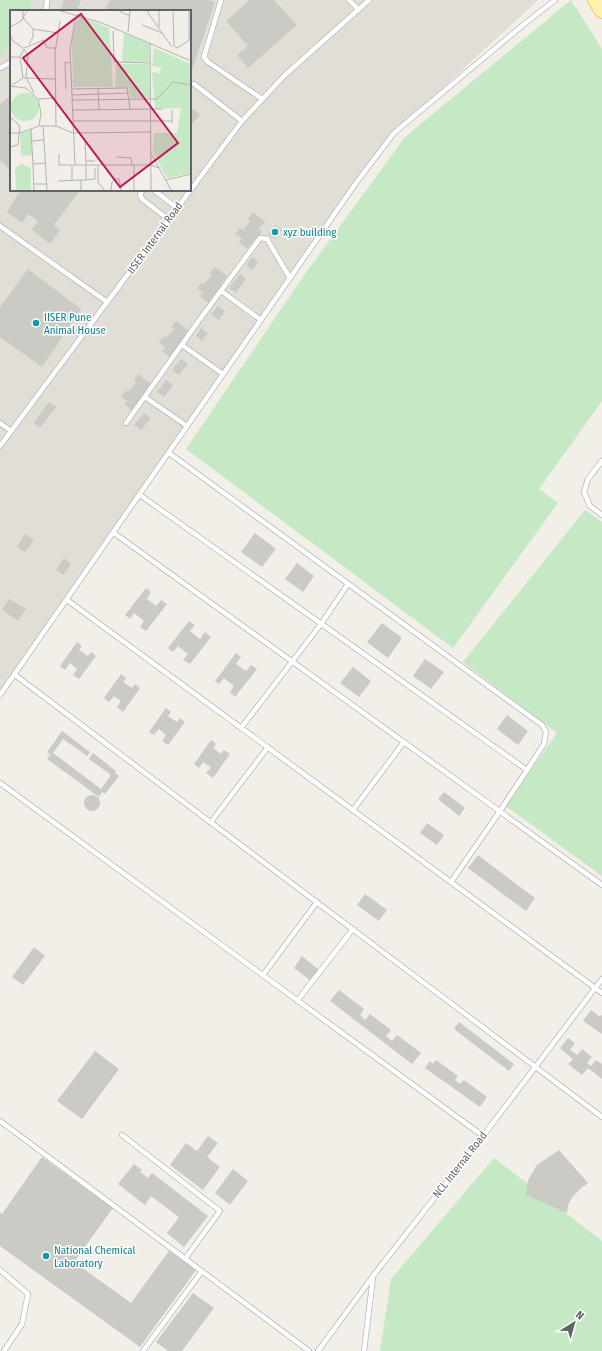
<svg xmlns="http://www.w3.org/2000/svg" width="602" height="1351" viewBox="0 0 602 1351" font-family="'Fira Sans Condensed',sans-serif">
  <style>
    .education { fill: #e1ded6; fill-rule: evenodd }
    .green { fill: #c5e8c5 }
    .building { fill: #cccac5 }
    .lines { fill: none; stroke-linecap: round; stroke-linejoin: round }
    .lane-casing { stroke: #b5b8bc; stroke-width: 6 }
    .primary-casing { stroke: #f2c960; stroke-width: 16 }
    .lane { stroke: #fff; stroke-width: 4.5 }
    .primary { stroke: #fff2af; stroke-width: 14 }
    .culture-dot { fill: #0f9aa8; stroke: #fff; stroke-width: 1.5 }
    .labels { text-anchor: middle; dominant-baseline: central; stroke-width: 3; stroke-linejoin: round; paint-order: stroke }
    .culture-label { font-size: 11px; fill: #0d838f; stroke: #fff; text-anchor: start }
    .street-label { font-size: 11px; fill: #5f6368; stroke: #fff }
    .inset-road { fill: none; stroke: #b3b3b1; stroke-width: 1 }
    .view { fill: #c2185b; fill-opacity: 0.15; stroke: #c2185b; stroke-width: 2 }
    .inset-edge { fill: none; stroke: #5f6368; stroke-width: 2 }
  </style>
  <rect width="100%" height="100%" fill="#f1efe8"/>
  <!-- education -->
  <path class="education" d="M0 0H538L394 133 0 695ZM11 11H190V190H11Z"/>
  <!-- green -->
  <g class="green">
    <polygon points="0,0 32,0 30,11 11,11 11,41 0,56"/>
    <polygon points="571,0 602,49 602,401 539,489 558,503 453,648 186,449 305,274 405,137"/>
    <polygon points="585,510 602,522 602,876 506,806 557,733 463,662"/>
    <polygon points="494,1158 602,1241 602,1351 380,1351 391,1279"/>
  </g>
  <!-- building -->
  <g class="building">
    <polygon points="64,0 81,0 78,8 86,11 60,11"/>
    <polygon points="110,0 209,0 215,2 190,76 190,11 122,11 117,9 116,11 105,11"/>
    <polygon points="250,0 274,0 297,25 248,68 237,55 248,46 226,21"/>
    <polygon points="11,96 11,172 2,161 0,162 0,104"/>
    <polygon points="190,107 200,114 190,127"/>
    <polygon points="21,190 80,190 54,225 60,230 50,244 32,230 38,221 28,214 22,223 7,212"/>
    <polygon points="253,212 265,222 259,229 262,232 247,249 239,242 242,239 235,234 240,228 243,230 250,221 248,219"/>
    <polygon points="275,225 282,230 275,239 268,234"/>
    <polygon points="252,257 258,262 252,270 246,265"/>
    <polygon points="215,267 227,276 221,284 223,286 209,303 200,296 203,293 197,288 202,282 204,284 212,275 210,273"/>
    <polygon points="28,269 81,309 42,367 0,337 0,307"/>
    <polygon points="240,274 246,279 236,293 229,288"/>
    <polygon points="218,306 225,311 219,320 211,314"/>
    <polygon points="176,321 188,330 183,338 185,340 171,358 162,351 165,347 159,342 164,336 166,338 174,329 171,327"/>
    <polygon points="201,328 208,333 202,341 196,336"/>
    <polygon points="181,359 188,364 179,375 172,370"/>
    <polygon points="138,374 151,384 145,391 147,394 133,411 124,404 127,401 121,396 126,390 128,392 136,383 134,381"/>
    <polygon points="166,380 173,385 164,397 157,392"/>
    <polygon points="49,402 56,407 40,428 33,423"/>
    <polygon points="144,413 151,418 141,430 134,425"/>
    <polygon points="255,533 276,549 262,567 241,552"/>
    <polygon points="25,534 34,540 25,552 17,547"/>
    <polygon points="64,558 71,564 63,575 56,570"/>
    <polygon points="297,563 314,576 303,592 285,579"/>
    <polygon points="146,588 151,592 147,599 156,606 161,600 167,604 146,631 140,627 144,621 134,613 130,619 125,615"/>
    <polygon points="9,599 26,609 18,621 2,610"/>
    <polygon points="189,621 195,625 190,631 200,639 205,632 211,637 190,664 183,660 188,654 178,646 173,652 168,648"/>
    <polygon points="382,623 402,638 388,658 367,642"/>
    <polygon points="77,642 82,646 79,650 88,656 91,652 96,656 79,679 73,675 77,669 70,663 65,670 60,666"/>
    <polygon points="236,653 241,657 236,664 246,671 251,665 257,669 235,697 230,692 234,686 224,678 219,684 215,681"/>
    <polygon points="425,659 444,672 431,689 413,676"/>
    <polygon points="353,667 371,681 359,697 340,683"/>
    <polygon points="121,674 126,678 123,682 132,688 135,684 140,688 123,712 117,707 121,701 114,696 109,702 104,698"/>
    <polygon points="166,708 171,712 168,716 177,722 180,718 185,722 168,745 162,741 166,735 159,729 154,735 149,732"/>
    <polygon points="507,715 528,731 518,745 497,729"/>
    <polygon points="62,731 90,752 87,756 63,739 53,753 101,789 111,775 89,759 93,753 116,771 115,773 119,776 105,794 102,792 99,797 47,759 50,754 47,752"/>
    <polygon points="211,740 216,744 213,748 221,754 224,750 230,754 213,778 206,773 211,767 203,762 199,768 194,764"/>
    <polygon points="444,792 465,808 459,816 438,799"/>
    <circle cx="92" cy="803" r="8"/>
    <polygon points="427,823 444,835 437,845 420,833"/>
    <polygon points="478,855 535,898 526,911 468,868"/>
    <polygon points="365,894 387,910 379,921 357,905"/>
    <polygon points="34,947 45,956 23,985 12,977"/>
    <polygon points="302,956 319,970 311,981 294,968"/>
    <polygon points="339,990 364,1009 360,1015 365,1020 370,1014 391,1030 386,1036 392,1041 397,1035 421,1053 412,1064 330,1001"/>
    <polygon points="591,1010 600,1017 602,1014 602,1034 583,1021"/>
    <polygon points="459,1022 514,1064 509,1071 454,1029"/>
    <polygon points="568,1038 575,1043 570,1050 577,1055 582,1049 592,1057 587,1063 591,1066 596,1060 602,1064 602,1079 588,1068 582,1075 568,1064 573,1059 560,1048"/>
    <polygon points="95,1051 119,1069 82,1119 57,1101"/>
    <polygon points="436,1060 458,1076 455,1080 460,1084 464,1080 487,1097 480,1107 425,1068 430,1061 433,1064"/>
    <polygon points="208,1136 218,1143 207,1157 220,1167 203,1190 170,1165 186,1143 197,1151"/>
    <polygon points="559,1150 588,1183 580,1189 573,1196 568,1205 567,1213 526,1195 528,1180 537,1165"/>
    <polygon points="42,1157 113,1208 74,1262 131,1303 169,1251 196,1270 140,1347 0,1246 0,1212 2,1214"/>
    <polygon points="134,1164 142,1170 140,1172 148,1178 152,1173 208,1216 184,1247 167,1233 179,1217 151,1196 145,1205 118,1184"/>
    <polygon points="233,1169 248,1181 230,1205 215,1193"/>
    <polygon points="193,1293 214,1308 182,1351 168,1351 156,1342"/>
  </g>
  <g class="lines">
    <defs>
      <g id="lane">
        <polyline points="221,0 204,57 208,62 262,99"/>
        <polyline points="349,0 358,9"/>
        <polyline points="46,11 47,0"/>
        <polyline points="0,68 11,62"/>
        <polyline points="194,84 242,121"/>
        <polyline points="143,190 140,194 142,199 168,219"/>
        <polyline points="154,190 177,208"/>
        <polyline points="0,226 107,302"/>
        <polyline points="221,291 261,320"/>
        <polyline points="182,345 223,374"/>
        <polyline points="145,397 187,426"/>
        <polyline points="0,423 11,431"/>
        <polyline points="126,423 200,319 260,238 267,239 290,278"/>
        <polyline points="0,446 242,121 285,75 369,0"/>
        <polyline points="169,453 542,725 546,732 544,744 500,811 451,882"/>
        <polyline points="602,461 588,479 584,492 590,506 602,515"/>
        <polyline points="140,495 527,770"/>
        <polyline points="114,533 602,885"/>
        <polyline points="67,600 602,993"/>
        <polyline points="15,675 602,1117"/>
        <polyline points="0,695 356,183 394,133 523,25 555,0"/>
        <polyline points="241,728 321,624 348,584"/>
        <polyline points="0,783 483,1136"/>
        <polyline points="353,810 404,742"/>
        <polyline points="211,822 268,747"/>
        <polyline points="263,975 317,902"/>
        <polyline points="297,1001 353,929"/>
        <polyline points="0,1121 309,1351"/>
        <polyline points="122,1135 220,1211 185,1259"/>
        <polyline points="0,1270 28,1294 22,1324 4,1351"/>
        <polyline points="143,1351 202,1271"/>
        <polyline points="318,1351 373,1276 483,1136 602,979"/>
        <polyline points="364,1351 373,1277"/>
      </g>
      <polyline id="primary" points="595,0 602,11"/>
    </defs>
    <!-- lane casing -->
    <use href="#lane" class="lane-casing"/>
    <!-- primary casing -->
    <use href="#primary" class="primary-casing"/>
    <!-- lane -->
    <use href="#lane" class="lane"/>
    <!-- primary -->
    <use href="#primary" class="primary"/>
  </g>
  <!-- markers -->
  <g class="culture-dot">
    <circle cx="275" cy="232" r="4"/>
    <circle cx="36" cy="323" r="4"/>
    <circle cx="46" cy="1256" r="4"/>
  </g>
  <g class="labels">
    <!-- culture labels -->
    <g class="culture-label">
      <text x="283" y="232">xyz building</text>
      <text x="44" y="317">IISER Pune<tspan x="44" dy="13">Animal House</tspan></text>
      <text x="54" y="1250">National Chemical<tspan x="54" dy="13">Laboratory</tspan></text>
    </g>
    <!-- street labels -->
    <g class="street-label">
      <text transform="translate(155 238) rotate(-54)">IISER Internal Road</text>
      <text transform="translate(460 1165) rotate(-52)">NCL Internal Road</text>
    </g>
  </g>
  <!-- overview -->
  <g transform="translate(10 10)">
    <rect width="181" height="181" fill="#f1efe8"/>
    <path d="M68 6 99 18 103 77H63L62 31ZM114 23 139 34V52H112ZM144 38 181 54V163L157 168 143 142 144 123H167L171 98 145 99 142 62 150 63 151 58 142 56ZM106 54H139L140 88H120L119 78H105ZM1 97a14 14 0 1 1 28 0a14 14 0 1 1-28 0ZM21 120 22 145 11 146 10 124ZM11 154 21 158V180H7L6 178 5 158Z" fill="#c5e8c5"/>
    <path class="inset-road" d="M13 1V8L23 19 48 23M51 1 92 13 181 51M109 1 120 6M137 1 152 23M149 1V17M163 2 164 36M66 7 60 39 65 155H141L149 158M132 15 152 23 162 37M0 17 11 11 17 1M103 21 104 52 140 53M118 22 120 1M0 25 3 31 13 38M179 30V1M140 33 141 180M19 34 23 27V19M164 36 167 38 181 29M14 38 34 30 37 38H45M14 39 18 46 16 68M0 47H10L14 39M10 47 13 68 45 69M17 69 24 83M2 75 13 68M0 76 16 78 28 89 31 103 29 116M88 78 89 100M56 79 55 52 61 53M62 79 117 78 120 99M62 85 119 83M28 89 45 88M62 90 147 89 163 72 181 75M63 100 153 99M162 100V113M0 107 9 115 10 123M63 111H162M33 116 37 180M46 116 45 42 50 11M21 119 23 154 36 153M0 123H10L29 116H46L63 123 141 122M22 131 34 130M75 131 76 151M0 137 8 135 9 123M141 143 161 180M49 144V155H65M106 147 121 148 122 155M23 154 24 180M88 155V172L94 180M124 155V180M62 156V170M71 170H76V151H85M76 170 85 169V158M156 170 181 164M48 171 71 170V180M24 174H37M101 180 102 172 105 169H109L111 180"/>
    <path class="view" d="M71 4 168 133 110 177 13 48Z"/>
    <rect width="181" height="181" class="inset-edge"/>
  </g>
  <!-- north arrow -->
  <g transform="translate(574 1323) rotate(37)" stroke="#ffffff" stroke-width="3" paint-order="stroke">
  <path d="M0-3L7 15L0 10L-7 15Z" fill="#5f6368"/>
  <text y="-6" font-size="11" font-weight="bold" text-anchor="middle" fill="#5f6368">N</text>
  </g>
</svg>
